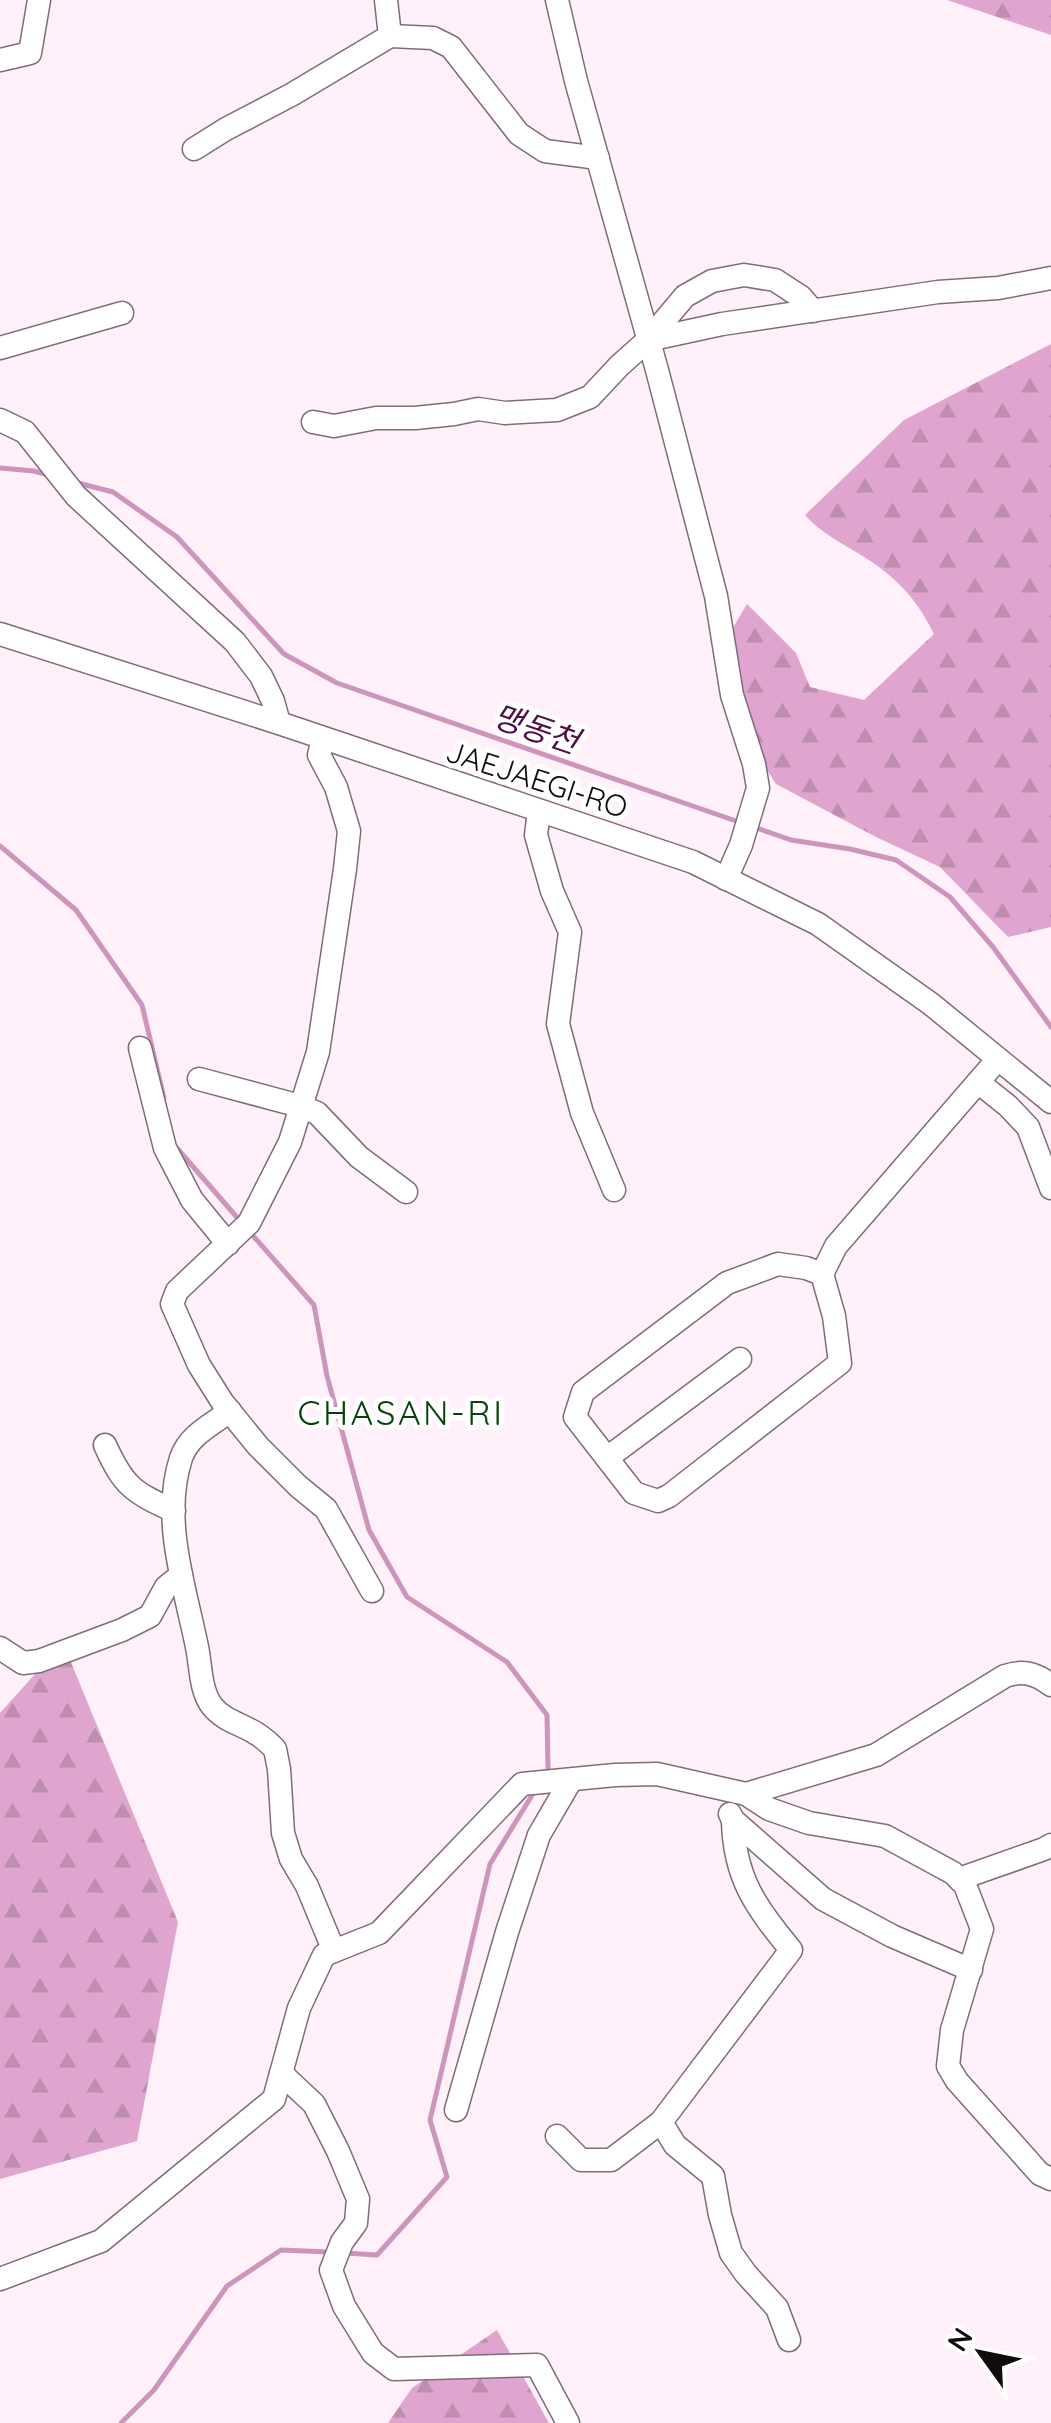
<svg xmlns="http://www.w3.org/2000/svg" width="1051" height="2423" viewBox="0 0 1051 2423" font-family="Quicksand,'Noto Sans KR',sans-serif">
  <style>
    .forest { fill: url(#forest-firs) }
    .lines { fill: none; stroke-linecap: round; stroke-linejoin: round }
    .stream { stroke: #ce95bc; stroke-width: 5 }
    .minor-casing { stroke: #806b79; stroke-width: 25 }
    .minor { stroke: #fff; stroke-width: 22 }
    .labels { text-anchor: middle; dominant-baseline: central; stroke-width: 10; stroke-linejoin: round; paint-order: stroke }
    .street-label { font-size: 30px; fill: #110a0f; stroke: #fff }
    .water-label { font-size: 32px; font-style: italic; fill: #510e44; stroke: #fff }
    .quarter-label { font-size: 35px; letter-spacing: 2.5px; fill: #084009; stroke: #fff }
  </style>
  <defs>
    <pattern id="forest-firs" width="22" height="20" patternUnits="userSpaceOnUse" patternTransform="scale(2.5)"><rect width="22" height="20" fill="#dfa5ce"/><path d="M5 1l3.5 6h-7zM16 11l3.5 6h-7z" fill="#be8db0"/></pattern>
  </defs>
  <rect width="100%" height="100%" fill="#fff0fa"/>
  <!-- forest -->
  <g class="forest">
    <polygon points="947,0 1051,0 1051,35"/>
    <path d="M1051 344V927L1008 937 940 867 876 837 776 784 745 736 731 631 747 604 796 653 810 687 864 700 934 634C921 608 908 590 884 571 859 550 827 540 805 515L904 420Z"/>
    <polygon points="63,1643 178,1922 137,2141 0,2179 0,1713"/>
    <polygon points="497,2330 549,2423 388,2423 412,2388"/>
  </g>
  <g class="lines">
    <!-- stream -->
    <g class="stream">
      <polyline points="0,468 34,471 48,475"/>
      <polyline points="78,483 113,492 177,537 284,654 337,683 739,822"/>
      <polyline points="754,827 791,840 850,849 896,860 950,897 993,947 1051,1027"/>
      <polyline points="0,846 76,910 142,1005 164,1098"/>
      <polyline points="176,1147 241,1222"/>
      <polyline points="248,1230 314,1305 327,1376 369,1530 407,1597 507,1662 547,1715 548,1769 545,1774"/>
      <polyline points="345,2253 377,2255 447,2177 430,2120 490,1864 534,1792"/>
      <polyline points="121,2423 154,2390 227,2286 281,2250 329,2252"/>
    </g>
    <defs>
      <g id="minor">
        <polyline points="386,0 390,36"/>
        <polyline points="557,0 576,81 657,370 716,596 732,695 754,764 758,788 741,845 726,879"/>
        <polyline points="0,60 30,53 39,0"/>
        <polyline points="194,149 226,129 291,95 390,36 433,38 451,47 519,134 545,151 598,158"/>
        <polyline points="648,340 722,324 938,292 998,288 1051,278"/>
        <polyline points="0,348 122,313"/>
        <polyline points="0,420 25,432 76,496 235,642 261,676 273,701 279,723"/>
        <polyline points="313,422 334,426 376,418 415,418 454,414 478,409 505,413 557,410 590,397 619,366 648,340 685,296 712,281 744,275 775,280 801,297 813,311"/>
        <polyline points="0,634 279,723 693,862 818,924 931,1004 1051,1102"/>
        <polyline points="323,739 319,755 336,787 349,831 345,869 318,1052 290,1142 249,1223 177,1291 172,1304 199,1365 223,1403 258,1446 298,1486 326,1509 372,1591"/>
        <polyline points="539,811 536,835 552,891 570,932 558,1024 582,1113 614,1190"/>
        <polyline points="140,1048 165,1148 192,1200 228,1244"/>
        <polyline points="199,1079 300,1106 317,1113 359,1157 406,1192"/>
        <polyline points="978,1082 1008,1106 1028,1127 1051,1188"/>
        <polyline points="822,1274 806,1268 778,1264 727,1283 583,1392 575,1417 634,1493 658,1501 669,1496 840,1363 834,1316 822,1274 836,1246 998,1059"/>
        <path d="M230 1411C211 1425 189 1435 181 1458 161 1520 185 1587 197 1647 201 1666 200 1690 212 1706 224 1721 242 1724 257 1734 264 1738 270 1744 275 1749L279 1769 283 1833 291 1859 307 1886 334 1951"/>
        <path d="M105 1445C124 1487 133 1492 174 1511"/>
        <polyline points="607,1458 740,1359"/>
        <polyline points="0,1648 23,1663 39,1661 122,1630 150,1616 166,1587 181,1575"/>
        <polyline points="746,1794 769,1809 809,1823 885,1836 953,1873 965,1885 982,1929 952,2030 948,2066 957,2081 1040,2174 1051,2179"/>
        <polyline points="730,1814 733,1820 823,1899 892,1936 971,1970"/>
        <polyline points="959,1879 1044,1849 1051,1845"/>
        <polyline points="281,2073 314,2104 338,2151 358,2199 356,2223 342,2242 331,2270 344,2306 373,2353 394,2369 537,2365 568,2423"/>
        <polyline points="456,2110 507,1932 539,1835 571,1780"/>
        <polyline points="661,2122 675,2145 713,2176 720,2215 731,2253 746,2274 777,2308 789,2340"/>
        <path d="M557 2136 581 2160H611L661 2122 791 1950C756 1907 734 1878 733 1820"/>
        <path d="M0 2279 101 2241 274 2099 299 2008 324 1955 379 1933 522 1784 615 1775 657 1774 746 1794 876 1755 1005 1676C1023 1670 1035 1673 1051 1685"/>
      </g>
    </defs>
    <!-- minor casing -->
    <use href="#minor" class="minor-casing"/>
    <!-- minor -->
    <use href="#minor" class="minor"/>
  </g>
  <g class="labels">
    <!-- street labels -->
    <g class="street-label">
      <text transform="translate(537 779) rotate(18)">JAEJAEGI-RO</text>
    </g>
    <!-- water labels -->
    <g class="water-label">
      <text transform="translate(536 728) rotate(19)">맹동천</text>
    </g>
    <!-- quarter labels -->
    <g class="quarter-label">
      <text x="401" y="1412">CHASAN-RI</text>
    </g>
  </g>
  <!-- north arrow -->
  <g transform="translate(981 2353) rotate(303)" stroke="#ffffff" stroke-width="8" paint-order="stroke">
  <path d="M0-8L18 38L0 25L-18 38Z" fill="#110a0f"/>
  <text y="-15" font-size="28" font-weight="bold" text-anchor="middle" fill="#110a0f">N</text>
  </g>
</svg>
